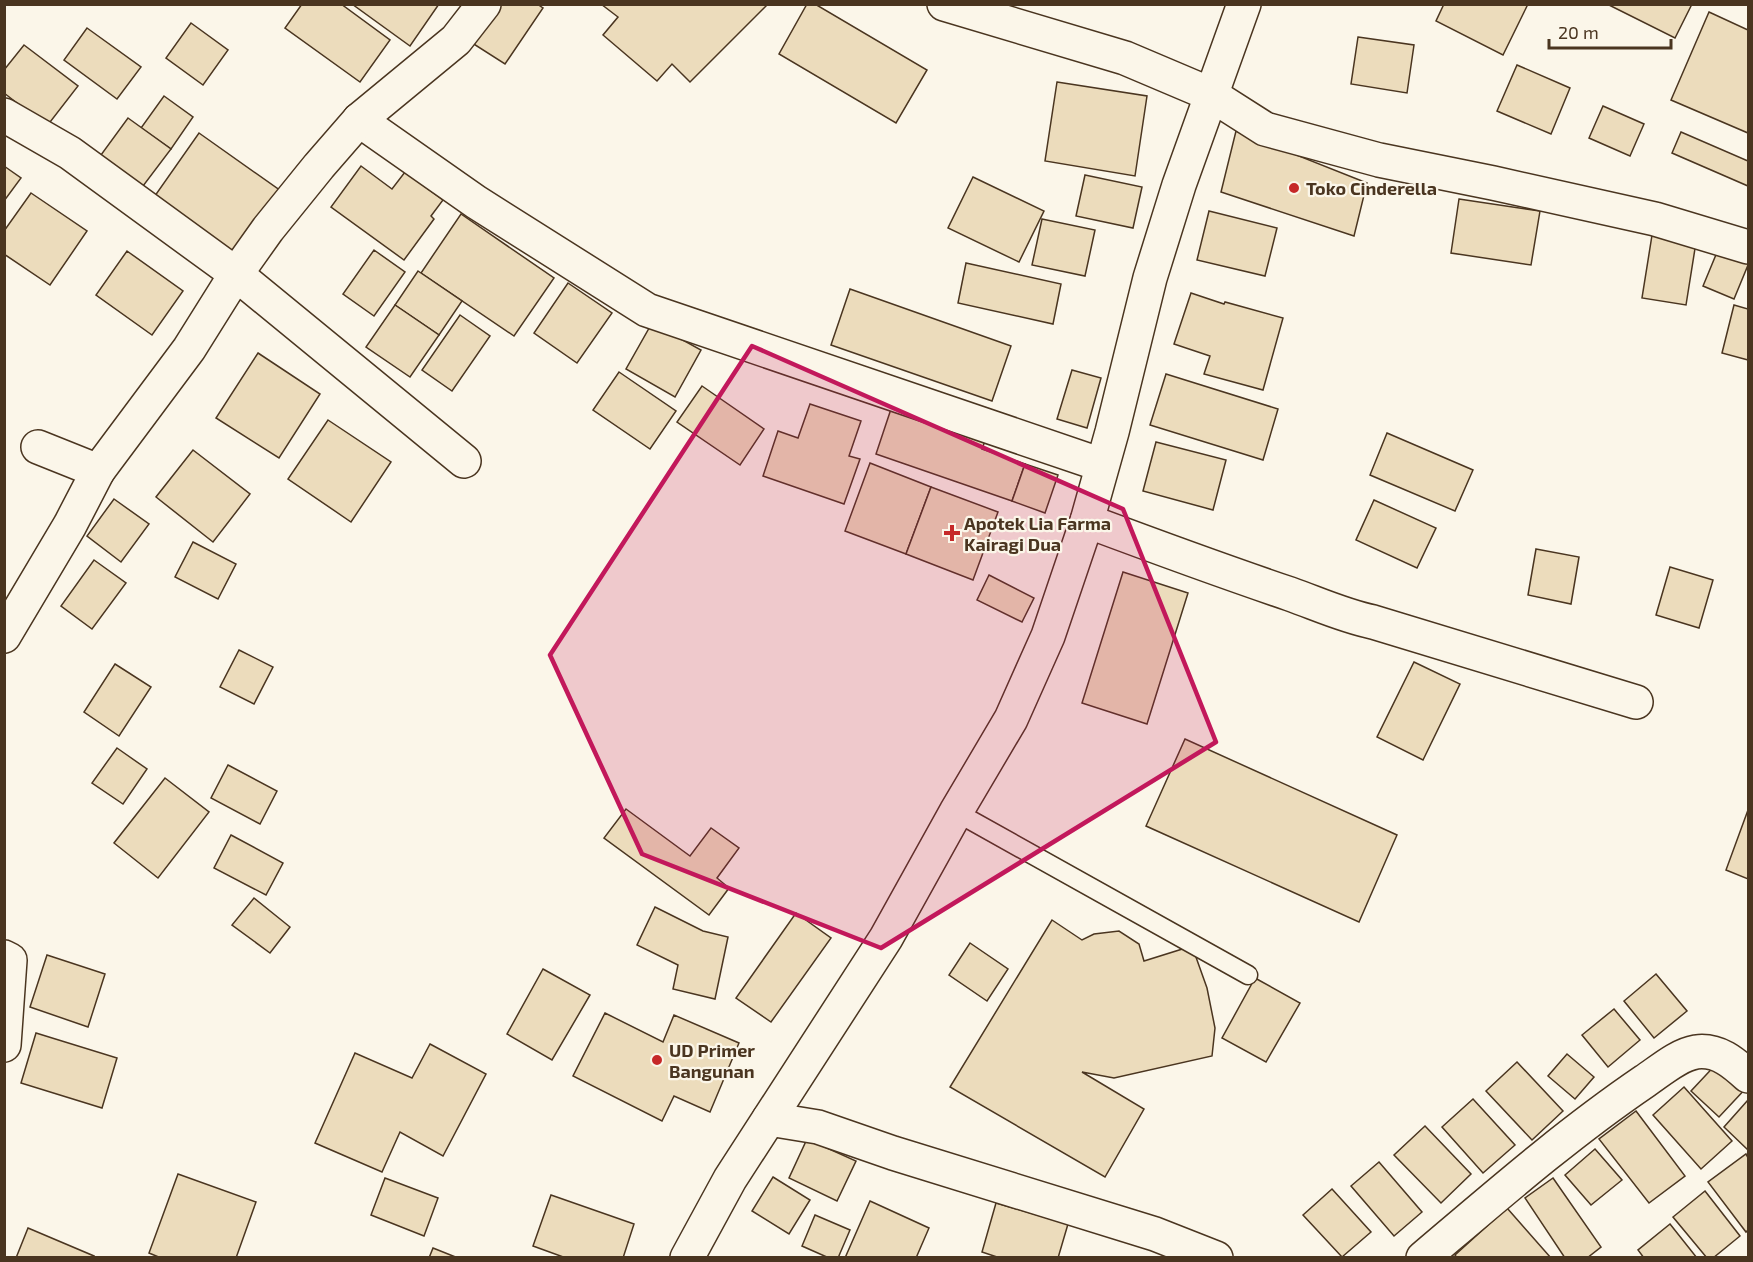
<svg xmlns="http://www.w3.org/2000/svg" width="1753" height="1262" viewBox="0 0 1753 1262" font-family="'Exo 2',sans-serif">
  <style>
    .building { fill: #ecdcbc; stroke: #4a3520; stroke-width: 1.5 }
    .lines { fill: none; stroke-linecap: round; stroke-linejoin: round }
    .lane-casing { stroke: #4a3520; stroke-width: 21 }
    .street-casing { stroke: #4a3520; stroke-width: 36 }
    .lane { stroke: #fbf6e9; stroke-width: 18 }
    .street { stroke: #fbf6e9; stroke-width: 33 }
    .marked { fill: #c2185b; fill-opacity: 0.2; stroke: #c2185b; stroke-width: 4.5; stroke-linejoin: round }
    .poi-dot { fill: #c62828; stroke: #fbf6e9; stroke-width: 2 }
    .labels { text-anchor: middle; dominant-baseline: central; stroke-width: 4.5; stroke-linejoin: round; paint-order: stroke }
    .poi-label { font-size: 18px; font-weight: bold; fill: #4a3520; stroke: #fbf6e9; text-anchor: start }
  </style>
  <rect width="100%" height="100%" fill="#fbf6e9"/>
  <!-- building -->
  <g class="building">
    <polygon points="302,4 341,4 390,40 360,82 285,28"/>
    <polygon points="352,4 439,4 410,46"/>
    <polygon points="494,4 537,4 543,8 505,64 469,41"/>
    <polygon points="601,4 768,4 690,82 672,64 657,81 603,35 618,17"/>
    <polygon points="807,4 815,4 927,70 896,123 779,54"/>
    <polygon points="1444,4 1528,4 1503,55 1436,21"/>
    <polygon points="1607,4 1692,4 1675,38"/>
    <polygon points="1709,12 1748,30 1748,133 1671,100"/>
    <polygon points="191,23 228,50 203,85 166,58"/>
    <polygon points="87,28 141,67 117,99 64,60"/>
    <polygon points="1358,37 1414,45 1407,93 1351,84"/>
    <polygon points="24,45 78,86 47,126 4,93 4,70"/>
    <polygon points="1517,65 1570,88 1551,134 1497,111"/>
    <polygon points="1057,82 1147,96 1135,176 1045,161"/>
    <polygon points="164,96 193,117 171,149 141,128"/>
    <polygon points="1603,106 1644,124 1630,156 1589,138"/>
    <polygon points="128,118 171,149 140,190 98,159"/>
    <polygon points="1236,131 1367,183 1354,236 1221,192"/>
    <polygon points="1681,132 1748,161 1748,186 1672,153"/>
    <polygon points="199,133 281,191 234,258 152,200"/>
    <polygon points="4,166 21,178 4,201"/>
    <polygon points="361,166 392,189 405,172 443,200 431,216 434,219 404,260 331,207"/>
    <polygon points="1085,175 1142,187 1133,228 1076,216"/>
    <polygon points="973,177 1044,211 1019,262 948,228"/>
    <polygon points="31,193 87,231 50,285 4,254 4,231"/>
    <polygon points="1459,199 1540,211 1531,265 1451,253"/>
    <polygon points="1209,211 1277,228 1265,276 1197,260"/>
    <polygon points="461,214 554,278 514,336 421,273"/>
    <polygon points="1042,219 1095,230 1085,276 1032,265"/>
    <polygon points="1653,229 1697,236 1686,305 1642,298"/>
    <polygon points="1720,245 1748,257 1748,265 1734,299 1703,286"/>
    <polygon points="374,250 405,272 374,316 343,294"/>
    <polygon points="127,251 183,291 152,335 96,295"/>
    <polygon points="966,263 1061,284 1053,324 958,303"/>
    <polygon points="418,271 462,301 439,335 395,305"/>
    <polygon points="568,283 612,313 577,363 534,333"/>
    <polygon points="850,289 1011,346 992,401 831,345"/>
    <polygon points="1191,293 1224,304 1225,302 1283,318 1263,390 1204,374 1210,356 1174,344"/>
    <polygon points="395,305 439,335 410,377 366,347"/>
    <polygon points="1734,305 1748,309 1748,360 1722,353"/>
    <polygon points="460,315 490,336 452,391 422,370"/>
    <polygon points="652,323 701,350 675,397 626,369"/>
    <polygon points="258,353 320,394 279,458 216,418"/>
    <polygon points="1072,370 1101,378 1087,428 1057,419"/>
    <polygon points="619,372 676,411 650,449 593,410"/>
    <polygon points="1166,374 1278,409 1263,460 1150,425"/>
    <polygon points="702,386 764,429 740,465 677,422"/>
    <polygon points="894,400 988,433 982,449 1025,464 1012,501 876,454"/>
    <polygon points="810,404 861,421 849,456 860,459 844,504 763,476 778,431 798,438"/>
    <polygon points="328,420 391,462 351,522 288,479"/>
    <polygon points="1387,433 1473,470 1455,511 1370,475"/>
    <polygon points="1156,442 1226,460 1213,510 1143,491"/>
    <polygon points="193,450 250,494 213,542 156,497"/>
    <polygon points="870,463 931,487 906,554 845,531"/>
    <polygon points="1025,464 1058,475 1045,513 1012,501"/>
    <polygon points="931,487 998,512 973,580 906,554"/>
    <polygon points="114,499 149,524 121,562 87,536"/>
    <polygon points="1374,500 1436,528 1417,568 1356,540"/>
    <polygon points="193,542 236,564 218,599 175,577"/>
    <polygon points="1536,549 1579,557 1571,604 1528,595"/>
    <polygon points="94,560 126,583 92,629 61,606"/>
    <polygon points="1670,567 1713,580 1699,628 1656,615"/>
    <polygon points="1123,572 1188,593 1147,724 1082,703"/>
    <polygon points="989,575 1034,598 1022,622 977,600"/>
    <polygon points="239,650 273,667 254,704 220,687"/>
    <polygon points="1414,662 1460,684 1423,760 1377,737"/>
    <polygon points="115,664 151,687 119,736 84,712"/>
    <polygon points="1185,739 1397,835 1359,922 1146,826"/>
    <polygon points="117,748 147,769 123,804 92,783"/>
    <polygon points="228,765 277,791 260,824 211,798"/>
    <polygon points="165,778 209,812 158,878 114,843"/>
    <polygon points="626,809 690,856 711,828 739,848 717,878 729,888 709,915 604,838"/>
    <polygon points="1748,810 1748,879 1726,870"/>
    <polygon points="231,835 283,863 266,895 214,868"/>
    <polygon points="254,898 290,927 270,953 232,925"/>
    <polygon points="655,907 703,931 728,937 715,999 673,989 678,965 637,945"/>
    <polygon points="796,913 831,938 771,1022 736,998"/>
    <polygon points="1052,920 1082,940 1094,934 1119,931 1139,944 1144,961 1192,946 1207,988 1215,1028 1212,1056 1114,1078 1082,1072 1144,1109 1105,1177 950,1087"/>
    <polygon points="970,943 1008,969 987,1001 949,975"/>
    <polygon points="47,955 105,974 88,1027 30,1007"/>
    <polygon points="543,969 590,995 552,1060 507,1034"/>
    <polygon points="1656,974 1687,1011 1654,1038 1624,1001"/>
    <polygon points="1255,978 1300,1003 1266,1062 1222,1038"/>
    <polygon points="1614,1009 1640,1040 1608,1067 1582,1035"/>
    <polygon points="605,1013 663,1042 674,1015 739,1043 710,1112 674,1096 662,1121 573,1076"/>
    <polygon points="36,1033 117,1058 102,1108 21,1083"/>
    <polygon points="430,1044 486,1074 443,1156 400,1132 382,1172 315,1143 355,1053 412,1078"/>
    <polygon points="1567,1054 1594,1077 1575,1099 1548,1076"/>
    <polygon points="1720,1060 1748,1086 1719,1117 1691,1091"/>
    <polygon points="1517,1062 1563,1111 1532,1140 1486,1091"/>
    <polygon points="1684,1087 1732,1141 1701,1169 1653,1115"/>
    <polygon points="1473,1099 1515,1145 1483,1173 1442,1127"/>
    <polygon points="1748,1100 1748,1150 1724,1127"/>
    <polygon points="1636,1111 1685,1176 1649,1203 1599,1139"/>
    <polygon points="1425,1126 1471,1174 1441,1203 1394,1155"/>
    <polygon points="807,1139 856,1161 837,1201 789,1178"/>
    <polygon points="1595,1149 1622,1180 1591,1205 1565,1175"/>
    <polygon points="1746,1154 1748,1158 1748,1230 1746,1232 1708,1182"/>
    <polygon points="1379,1162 1422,1212 1394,1236 1351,1186"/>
    <polygon points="178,1174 256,1202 236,1258 161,1258 149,1253"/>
    <polygon points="773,1177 810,1200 789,1234 752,1211"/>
    <polygon points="385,1178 438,1198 424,1236 371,1215"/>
    <polygon points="1553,1178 1601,1247 1587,1258 1565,1258 1525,1198"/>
    <polygon points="1332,1189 1371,1232 1342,1257 1303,1215"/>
    <polygon points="1705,1191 1740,1236 1713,1258 1707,1258 1673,1217"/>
    <polygon points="551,1195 634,1224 623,1258 566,1258 533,1246"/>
    <polygon points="870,1201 929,1228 916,1258 845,1258"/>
    <polygon points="996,1203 1068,1224 1058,1258 1000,1258 982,1252"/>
    <polygon points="1507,1208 1551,1258 1457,1258 1455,1255"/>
    <polygon points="815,1215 850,1230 838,1258 829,1258 802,1246"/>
    <polygon points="1670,1224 1697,1258 1644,1258 1638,1250"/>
    <polygon points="28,1228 94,1256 93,1258 16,1258"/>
    <polygon points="433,1248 458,1258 429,1258"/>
  </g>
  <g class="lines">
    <defs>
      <polyline id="lane" points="956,812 1248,975"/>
      <g id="street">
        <polyline points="944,4 1125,58 1210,94 1265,129 1379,160 1493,183 1655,219 1748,247"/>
        <polyline points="4,115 70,153 236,274 464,461"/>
        <polyline points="359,120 476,202 647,310 1102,465"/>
        <polyline points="38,447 98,471"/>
        <path d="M1087 521C1154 546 1222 571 1290 594 1318 604 1344 616 1373 622L1636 702"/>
        <polyline points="4,636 70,525 98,471 189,349 236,274 268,229 319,166 359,120 456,40 484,4"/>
        <polyline points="4,957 10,960 4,1045"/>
        <polyline points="769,1119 818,1127 893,1153 1155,1234 1216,1258"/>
        <polyline points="687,1258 730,1179 886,938 956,812 1011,719 1048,636 1087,521 1112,432 1150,278 1179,185 1244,4"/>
        <path d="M1423 1258C1495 1197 1567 1134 1645 1081 1660 1071 1678 1055 1696 1052 1718 1049 1734 1063 1748 1076"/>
      </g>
    </defs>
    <!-- lane casing -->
    <use href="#lane" class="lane-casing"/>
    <!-- street casing -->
    <use href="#street" class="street-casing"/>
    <!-- lane -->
    <use href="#lane" class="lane"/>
    <!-- street -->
    <use href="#street" class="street"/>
  </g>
  <!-- marked area -->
  <path class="marked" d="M752 346 1123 509 1216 742 881 948 642 854 550 655Z"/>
  <!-- markers -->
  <g class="poi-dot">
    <circle cx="1294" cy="188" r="6"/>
    <path d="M949 524h6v6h6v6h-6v6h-6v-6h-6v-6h6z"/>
    <circle cx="657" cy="1060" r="6"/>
  </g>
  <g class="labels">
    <!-- poi labels -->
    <g class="poi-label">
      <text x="1306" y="188">Toko Cinderella</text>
      <text x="964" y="523">Apotek Lia Farma<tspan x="964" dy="21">Kairagi Dua</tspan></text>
      <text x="669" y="1050">UD Primer<tspan x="669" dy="21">Bangunan</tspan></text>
    </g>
  </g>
  <!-- border -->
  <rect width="1753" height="1262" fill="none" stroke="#4a3520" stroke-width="12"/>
  <!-- scale -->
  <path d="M1549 39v9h122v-9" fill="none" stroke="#4a3520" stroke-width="3"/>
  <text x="1558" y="39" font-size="18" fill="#4a3520" stroke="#fbf6e9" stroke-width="4.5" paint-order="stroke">20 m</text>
</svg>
